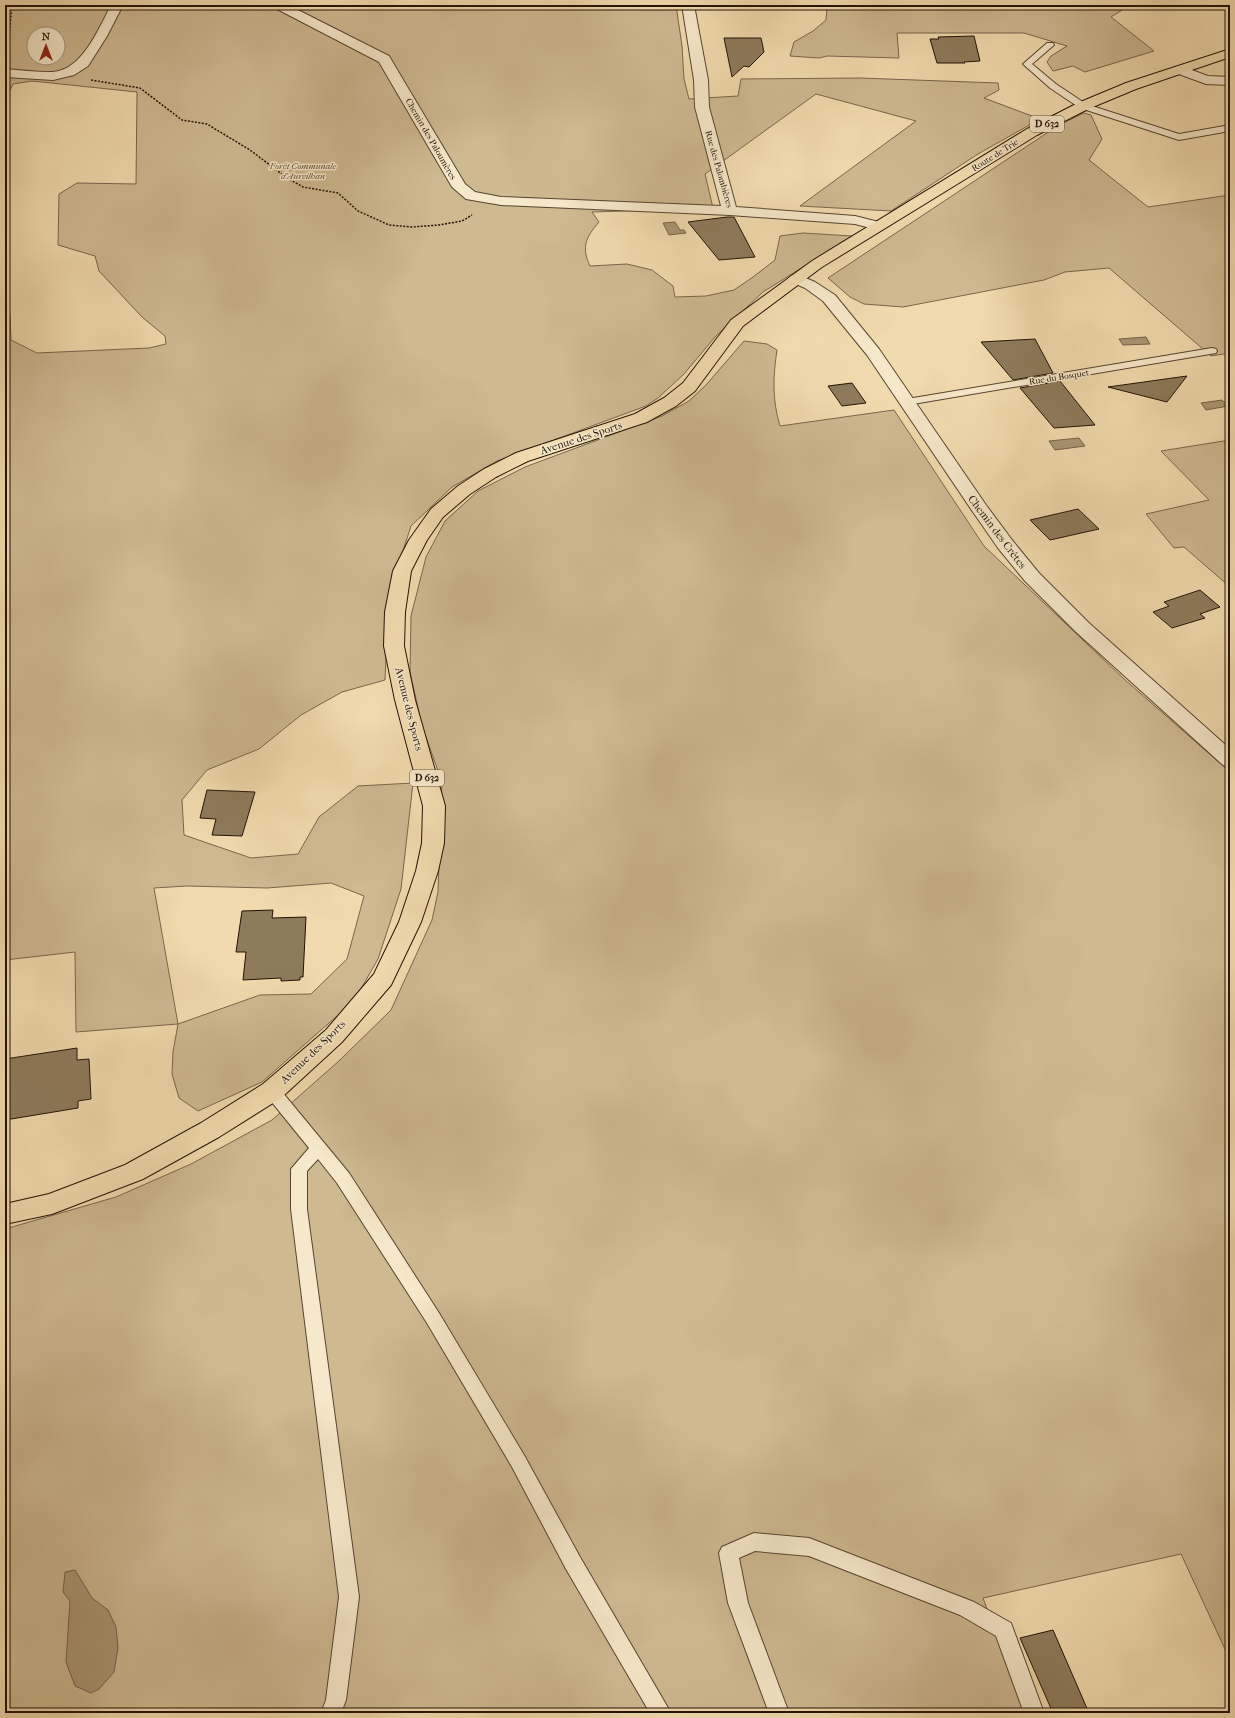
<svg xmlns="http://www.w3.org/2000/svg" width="1235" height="1718" viewBox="0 0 1235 1718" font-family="'IM FELL French Canon',serif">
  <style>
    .green { fill: #ceb991; stroke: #78664a; fill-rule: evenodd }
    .water { fill: #aa9774; stroke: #736247 }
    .building { fill: #8d7b5c; stroke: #211304 }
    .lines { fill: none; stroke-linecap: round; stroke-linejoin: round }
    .lane-casing { stroke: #55452e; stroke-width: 2 }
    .street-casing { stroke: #55452e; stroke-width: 2 }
    .primary-casing { stroke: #211304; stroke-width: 2 }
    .path { stroke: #211304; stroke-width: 1.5; stroke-dasharray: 2 1.5; stroke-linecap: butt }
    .lane { fill: #f6e8ca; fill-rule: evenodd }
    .street { fill: #f6e8ca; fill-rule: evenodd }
    .primary { fill: #f1dbae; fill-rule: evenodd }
    .labels { text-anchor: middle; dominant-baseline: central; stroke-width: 3; stroke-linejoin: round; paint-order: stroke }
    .far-street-label { font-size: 9px; fill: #211304; stroke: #f6e8ca }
    .far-park-label { font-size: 9px; font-style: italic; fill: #5e4d35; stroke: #f6e8ca }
    .shield { fill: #f6e8ca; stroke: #61533f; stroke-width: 1 }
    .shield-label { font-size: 10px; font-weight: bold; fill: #211304 }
    .street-label { font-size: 11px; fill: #211304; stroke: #f6e8ca }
  </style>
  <rect width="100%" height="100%" fill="#f1dbae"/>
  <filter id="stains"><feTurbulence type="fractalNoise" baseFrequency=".005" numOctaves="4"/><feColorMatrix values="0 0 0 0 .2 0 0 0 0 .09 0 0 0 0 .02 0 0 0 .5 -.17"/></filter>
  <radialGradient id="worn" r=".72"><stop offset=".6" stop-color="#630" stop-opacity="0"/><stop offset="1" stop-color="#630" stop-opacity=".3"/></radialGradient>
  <!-- green -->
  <g class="green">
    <path d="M5 5H676L682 46 684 79 689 99 738 96 741 79 860 78 998 83 999 90 984 98 1040 119 978 154 891 211 800 206 916 121 816 94 705 174 713 208 592 212 599 222C586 237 581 247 590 266L627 264 652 270 673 286 675 297 706 296 734 290 753 277 775 260 780 236 803 233 852 236 763 292 715 337 684 374 658 398 646 406 497 461 452 487 411 526 389 594 385 680 342 692 301 715 259 749 207 770 182 800 184 835 251 858 298 854 319 817 358 786 413 783 401 889 378 959 354 1001 262 1082 198 1111 179 1098 172 1074 173 1052 178 1024 76 1032 75 952 5 960V296L10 315 11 340 37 353 149 348 166 344 165 336 142 317 99 271 95 256 58 245 59 194 77 183 136 184 137 92 32 81 13 84 5 101ZM34 34H58V58H34ZM331 883 364 896 347 959 311 994 260 995 178 1024 154 888 187 886 267 888Z"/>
    <polygon points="823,5 1130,5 1111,17 1154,51 1085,72 1073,66 1053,71 1047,62 1051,56 1067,46 1024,33 897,33 899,58 827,56 819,58 790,56 794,42 813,31 826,20 827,8"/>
    <polygon points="1084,113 1091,115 1102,139 1089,160 1148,207 1230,195 1230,353 1211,356 1109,268 1065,272 1044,280 903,307 864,304 850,297 828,278 1059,125"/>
    <path d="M744 341 767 344 777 350C773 376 772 400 780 426L894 410 984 546 1124 679 1230 772V1660L1181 1554 983 1598 1026 1713H5V1229L116 1197 191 1164 272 1120 340 1060 391 1010 432 920 438 892 442 782 422 726 410 672 411 616 426 557 445 521 478 491 525 467 662 416 689 401 706 385Z"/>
    <polygon points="1230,440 1230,587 1184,547 1174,548 1146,514 1209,500 1161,451"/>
  </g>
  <!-- water -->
  <g class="water">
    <polygon points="675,222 680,230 684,230 686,233 669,235 663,223"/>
    <polygon points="1146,337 1150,344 1123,345 1119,339"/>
    <polygon points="1222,400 1228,406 1206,410 1201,403"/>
    <polygon points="1079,438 1085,446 1055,450 1049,441"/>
    <polygon points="75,1570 92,1598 108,1610 116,1627 118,1648 114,1672 99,1689 91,1693 75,1686 66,1662 70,1601 63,1592 65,1572"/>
  </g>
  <!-- building -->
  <g class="building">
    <polygon points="974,36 980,61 964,62 965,63 937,63 930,39 939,39 938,37"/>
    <polygon points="724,38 761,38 764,52 749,67 744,66 732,77"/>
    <polygon points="727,217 734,217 755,257 719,260 688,222"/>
    <polygon points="1035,339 1053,373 1013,380 981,342"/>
    <polygon points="1187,376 1167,402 1108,387"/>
    <polygon points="1060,381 1095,425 1054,428 1020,388"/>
    <polygon points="852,383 866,403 842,406 828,386"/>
    <polygon points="1078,509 1099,529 1050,540 1030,520"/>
    <polygon points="1200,590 1220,607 1200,614 1205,618 1172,628 1153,612 1169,606 1164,602"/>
    <polygon points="207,790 255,792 242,836 212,835 216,819 200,818"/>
    <polygon points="273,910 272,918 306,917 303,977 300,977 300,980 281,981 281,978 243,980 246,952 236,952 242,911"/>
    <polygon points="77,1048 77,1060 89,1059 91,1099 78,1101 78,1108 5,1120 5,1059"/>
    <polygon points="1053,1630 1089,1713 1053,1713 1020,1638"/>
  </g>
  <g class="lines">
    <defs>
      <g id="lane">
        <polygon points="1047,43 1053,43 1054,45 1032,64 1056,84 1086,104 1179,134 1230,125 1230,131 1179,140 1176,139 1080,108 1050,88 1023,64"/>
        <polygon points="1212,348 1216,349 1217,351 1216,353 907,405 902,402 907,399"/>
        <polygon points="272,1085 278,1087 349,1173 439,1313 524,1455 580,1557 671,1713 650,1713 566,1569 512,1467 427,1323 337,1183 318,1159 307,1171 307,1209 359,1597 346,1700 341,1713 321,1713 326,1700 339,1597 291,1209 291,1169 309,1148 266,1095 264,1091 266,1087"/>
        <polygon points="754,1533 809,1538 974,1602 1011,1623 1044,1713 1024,1713 996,1636 960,1615 809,1556 755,1551 739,1558 748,1603 789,1713 769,1713 728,1603 719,1553 722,1547"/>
      </g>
      <g id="street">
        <path d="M111 5H123L107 36 88 66 74 75 53 80 5 77V69C20 70 36 72 52 72 82 71 99 28 111 5Z"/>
        <polygon points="273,5 288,5 389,56 465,184 475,192 501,197 721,206 695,107 694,80 682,5 694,5 708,80 709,107 736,207 855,216 883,223 885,226 883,229 878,230 855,224 730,215 501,205 466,199 452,187 379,62 275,8"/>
        <polygon points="1181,66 1208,76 1230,77 1230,85 1206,84 1176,73 1174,70 1176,67"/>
        <polygon points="796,274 815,282 835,295 879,349 986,505 1012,540 1039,573 1089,623 1230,749 1230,767 1223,765 1075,631 1025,581 998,548 973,512 867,355 823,301 805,288 791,282 788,279 791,276"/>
      </g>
      <polygon id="primary" points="1230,49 1230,57 1136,89 1088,109 1037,135 822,267 743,326 695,391 676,406 647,422 528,461 496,477 470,494 443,517 427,540 411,571 405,612 404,646 415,700 445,806 444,843 438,871 421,922 391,985 342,1042 281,1098 219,1137 143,1179 52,1214 5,1224 5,1204 49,1194 125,1165 201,1123 263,1084 326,1030 374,974 399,922 416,871 422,843 423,806 395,700 384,646 385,612 393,571 409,540 431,509 458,486 484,469 516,453 635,414 664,398 683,383 731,320 812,261 1027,129 1078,103 1126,83"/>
    </defs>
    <!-- lane casing -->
    <use href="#lane" class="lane-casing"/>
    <!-- street casing -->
    <use href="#street" class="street-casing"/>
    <!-- primary casing -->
    <use href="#primary" class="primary-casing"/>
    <!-- path -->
    <g class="path">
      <polyline points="7,56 12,5"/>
      <polyline points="91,80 140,88 182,120 207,124 250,150 287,178 303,187 338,193 358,211 389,225 412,227 439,225 462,221 472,215"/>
    </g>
    <!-- lane -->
    <use href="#lane" class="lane"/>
    <!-- street -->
    <use href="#street" class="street"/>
    <!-- primary -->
    <use href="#primary" class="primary"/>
  </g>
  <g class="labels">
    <!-- far-street labels -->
    <g class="far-street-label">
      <text transform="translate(431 139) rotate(60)">Chemin des Paloumères</text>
      <text transform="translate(995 155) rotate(-32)">Route de Trie</text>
      <text transform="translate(719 169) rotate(74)">Rue des Palombières</text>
      <text transform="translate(1059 377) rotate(-9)">Rue du Bosquet</text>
    </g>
    <!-- far-park labels -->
    <g class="far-park-label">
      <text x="303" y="166">Forêt Communale<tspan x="303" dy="10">d'Aureilhan</tspan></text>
    </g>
    <!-- shield labels -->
    <g class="shield">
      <rect x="1030" y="116" width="34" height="16" rx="3"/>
      <rect x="410" y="770" width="34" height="16" rx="3"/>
    </g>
    <g class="shield-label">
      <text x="1047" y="124">D 632</text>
      <text x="427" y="778">D 632</text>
    </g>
    <!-- street labels -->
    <g class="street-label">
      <text transform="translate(581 438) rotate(-18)">Avenue des Sports</text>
      <text transform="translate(997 532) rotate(53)">Chemin des Crêtes</text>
      <text transform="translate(409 709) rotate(76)">Avenue des Sports</text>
      <text transform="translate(313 1052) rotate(-44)">Avenue des Sports</text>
    </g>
  </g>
  <!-- margin -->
  <rect width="1235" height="1718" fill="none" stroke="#f1dbae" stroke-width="20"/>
  <rect x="6" y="6" width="1223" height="1706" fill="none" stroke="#211304" stroke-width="2"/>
  <rect x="10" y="10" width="1215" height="1698" fill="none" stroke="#211304"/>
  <!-- north arrow -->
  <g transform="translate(46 46)"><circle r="19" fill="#f6e8ca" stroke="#a1937b"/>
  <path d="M0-3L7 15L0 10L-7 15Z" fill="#8f2418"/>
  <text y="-6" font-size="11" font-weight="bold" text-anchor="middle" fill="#211304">N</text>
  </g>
  <rect width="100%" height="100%" filter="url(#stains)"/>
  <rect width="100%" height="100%" fill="url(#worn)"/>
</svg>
